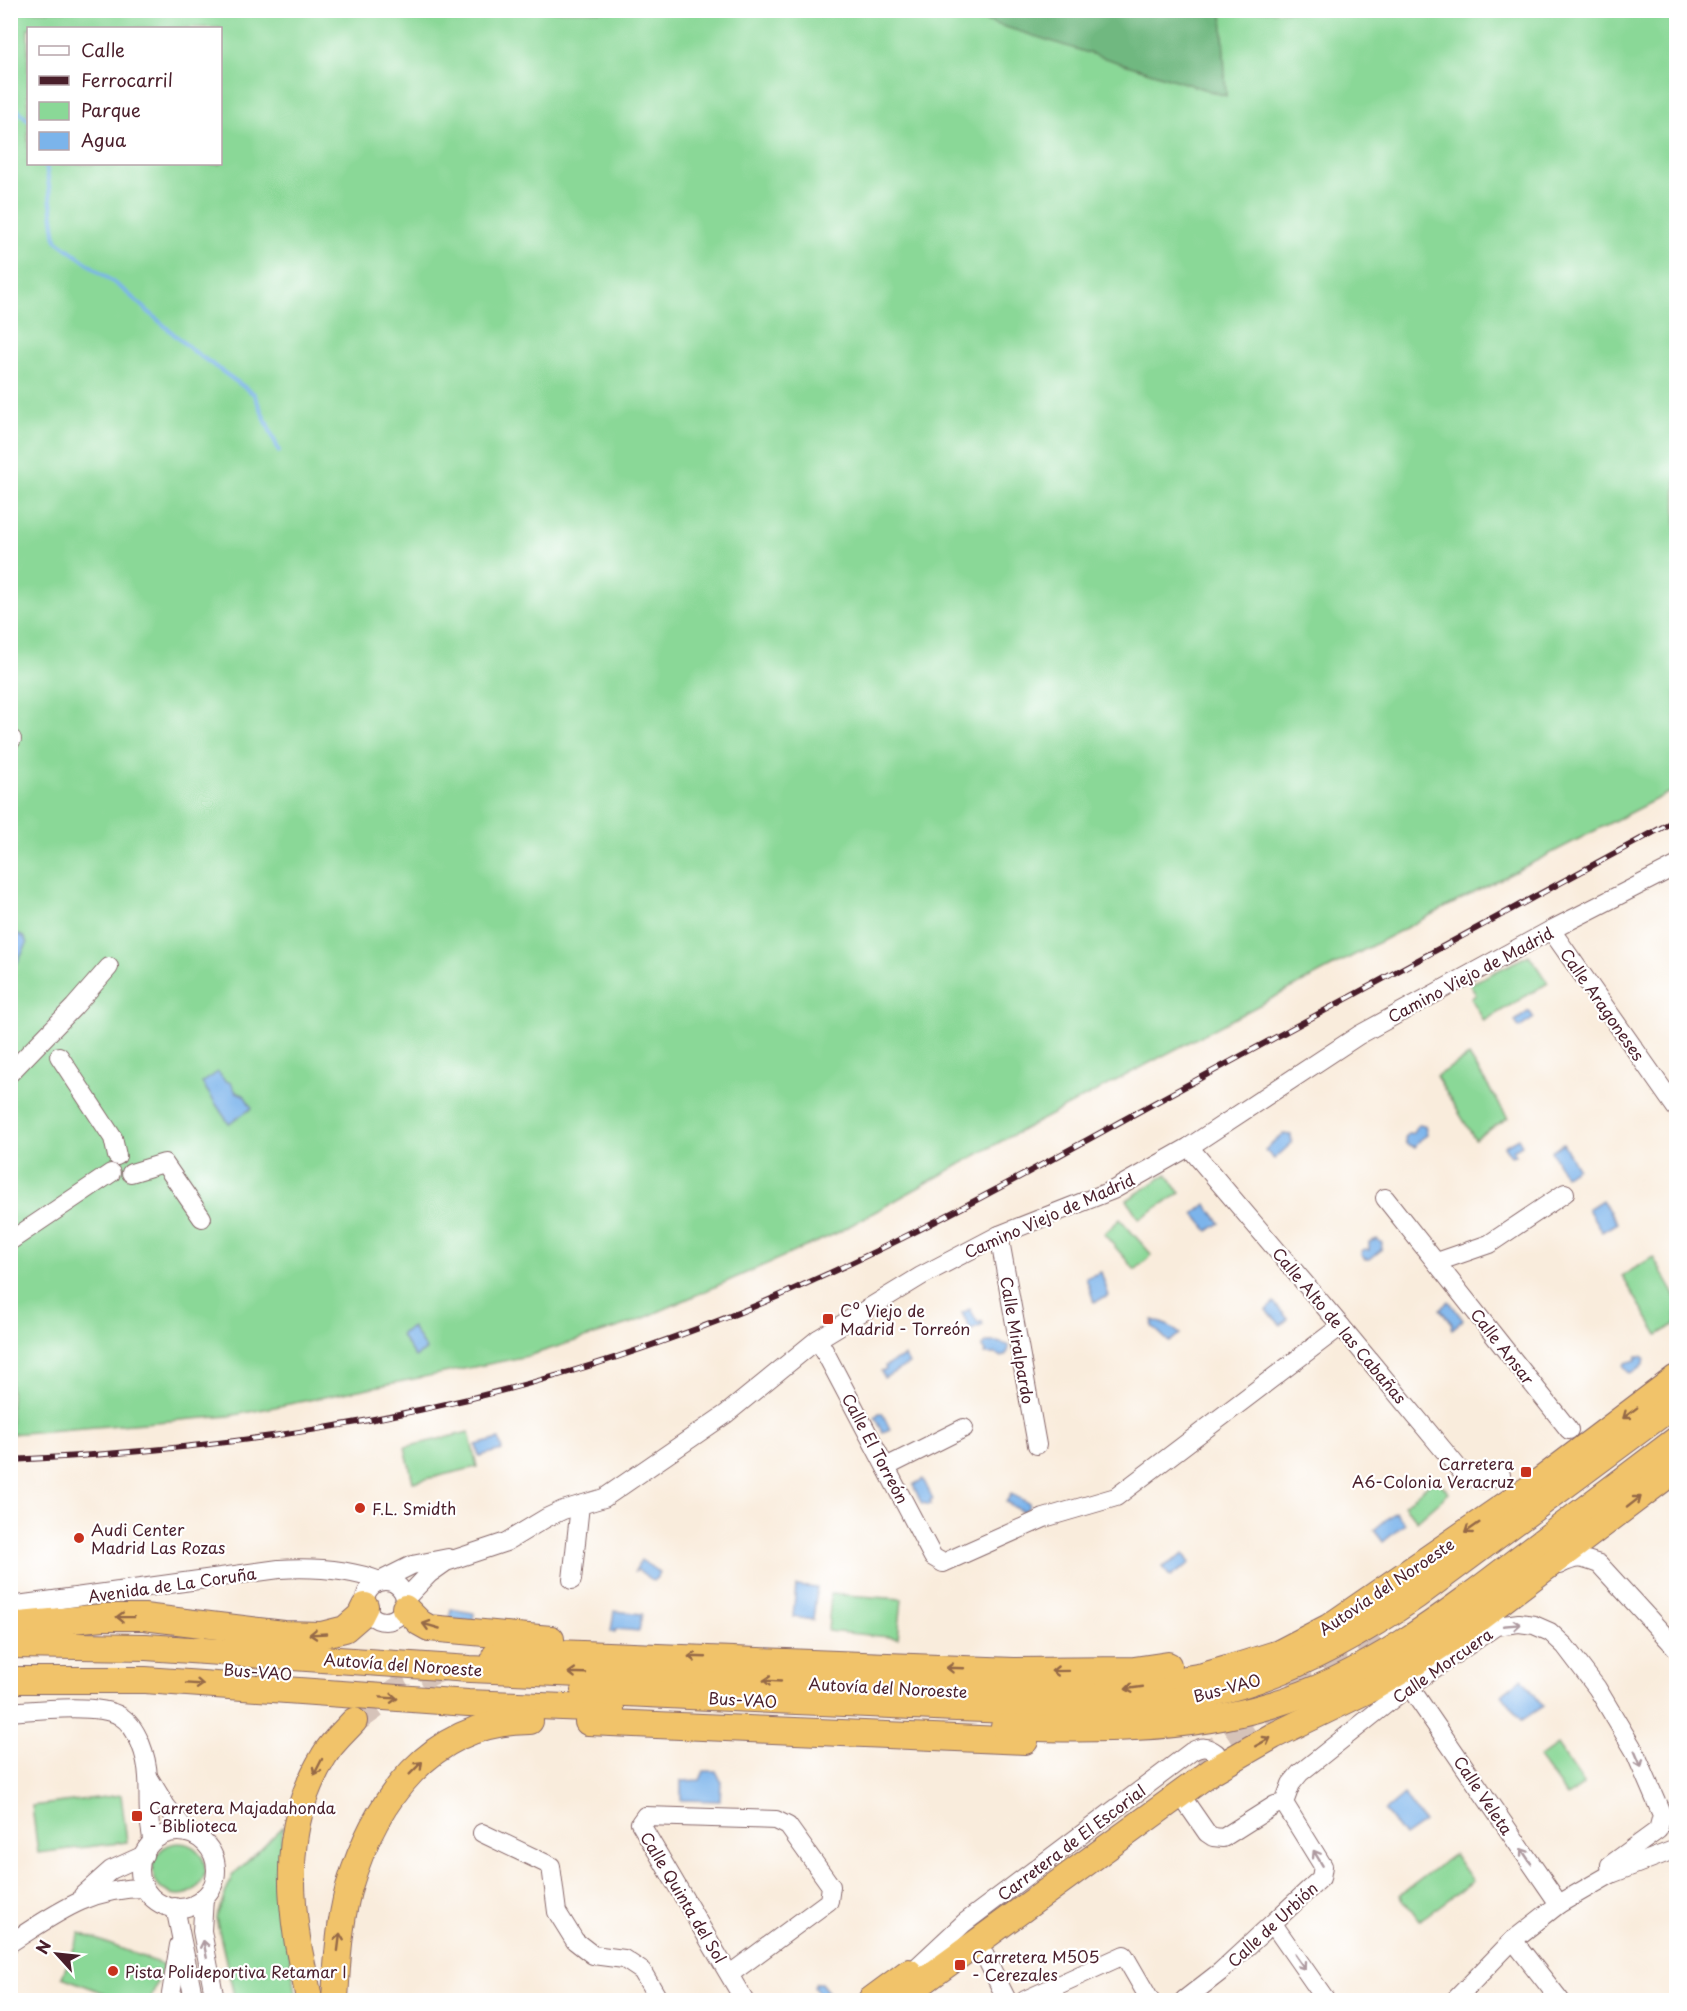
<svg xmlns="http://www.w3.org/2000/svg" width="1687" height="2011" viewBox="0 0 1687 2011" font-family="'Playpen Sans',sans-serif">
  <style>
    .green { fill: #8ad897; stroke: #6a7c61; stroke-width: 1.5; fill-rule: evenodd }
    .forest { fill: #6fb880; stroke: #5c6c56; stroke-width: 1.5 }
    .water { fill: #7bb4eb; stroke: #626a8b; stroke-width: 1.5 }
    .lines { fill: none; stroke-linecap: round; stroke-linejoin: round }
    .stream { stroke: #7bb4eb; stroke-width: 4 }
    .highway-tunnel { stroke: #d6c3b9; stroke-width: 26; stroke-dasharray: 26 13; stroke-linecap: butt }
    .minor-casing { stroke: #876769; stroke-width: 20 }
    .highway-casing { stroke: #876769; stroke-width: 28 }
    .minor { stroke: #fff; stroke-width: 18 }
    .highway { stroke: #f1c36a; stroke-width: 26 }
    .rail-casing { stroke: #4a1f2b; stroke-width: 6 }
    .rail { stroke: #fff; stroke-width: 4; stroke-dasharray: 11; stroke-linecap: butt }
    .oneway { stroke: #956947 }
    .oneway2 { stroke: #ae9aa0 }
    .poi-dot { fill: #c8321e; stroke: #fff; stroke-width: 2 }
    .labels { text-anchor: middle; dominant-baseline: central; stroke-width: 4.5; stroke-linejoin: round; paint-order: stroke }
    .street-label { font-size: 16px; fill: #4a1f2b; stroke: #fff }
    .poi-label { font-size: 16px; fill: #4a1f2b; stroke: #fff; text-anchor: start }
  </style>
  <rect width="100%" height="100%" fill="#fff"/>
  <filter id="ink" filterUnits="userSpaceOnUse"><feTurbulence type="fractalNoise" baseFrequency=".0167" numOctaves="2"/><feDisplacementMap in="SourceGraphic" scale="12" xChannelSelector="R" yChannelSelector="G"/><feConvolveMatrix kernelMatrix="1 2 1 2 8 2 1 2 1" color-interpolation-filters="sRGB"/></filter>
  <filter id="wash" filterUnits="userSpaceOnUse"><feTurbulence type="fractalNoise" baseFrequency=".008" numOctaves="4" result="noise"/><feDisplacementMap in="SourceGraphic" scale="24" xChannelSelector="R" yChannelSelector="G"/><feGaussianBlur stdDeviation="1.35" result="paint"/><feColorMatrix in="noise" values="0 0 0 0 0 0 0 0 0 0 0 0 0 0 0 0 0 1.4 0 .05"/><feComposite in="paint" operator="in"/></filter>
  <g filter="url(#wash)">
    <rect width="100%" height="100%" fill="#f9ecdc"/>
    <!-- green -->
    <g class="green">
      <path d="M11 11H1676V789L1419 921 1007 1138 837 1233 635 1322 528 1356 229 1416 11 1434ZM28 28H220V164H28Z"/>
      <polygon points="1529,955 1548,983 1484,1021 1471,998 1476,995 1470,984"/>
      <polygon points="1469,1056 1508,1118 1475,1139 1436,1076"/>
      <polygon points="1167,1174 1180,1193 1139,1219 1127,1200"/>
      <polygon points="1120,1219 1152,1255 1135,1270 1104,1234"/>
      <polygon points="1653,1257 1676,1297 1676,1324 1658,1335 1622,1276"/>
      <polygon points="469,1432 477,1467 413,1482 405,1447"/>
      <polygon points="1436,1478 1449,1493 1417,1521 1404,1505"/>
      <polygon points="831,1594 902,1599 898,1638 828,1631"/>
      <polygon points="1557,1745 1584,1784 1567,1796 1539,1758"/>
      <polygon points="121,1795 127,1842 38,1853 32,1806"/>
      <polygon points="283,1827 279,1876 297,2000 235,2000 216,1918 232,1876"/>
      <circle cx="179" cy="1869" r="26"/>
      <polygon points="1454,1854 1473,1881 1419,1921 1400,1895"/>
      <polygon points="80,1933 164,1965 150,2000 123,2000 62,1977"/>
    </g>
    <!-- forest -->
    <polygon class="forest" points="954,11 1222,11 1226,96"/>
    <!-- water -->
    <g class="water">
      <polygon points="16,933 25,938 27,944 21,956 18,956 20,957 18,963 12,964 11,970 11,944"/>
      <polygon points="1529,1011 1534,1018 1519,1028 1515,1021"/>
      <polygon points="218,1072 224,1080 231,1083 236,1092 244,1095 252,1108 229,1124 202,1083"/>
      <polygon points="1418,1125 1425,1126 1427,1135 1420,1140 1415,1147 1406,1144 1405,1138 1408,1134 1413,1133"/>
      <polygon points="1283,1134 1291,1135 1292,1143 1274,1159 1265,1150"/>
      <polygon points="1518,1138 1522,1145 1513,1150 1515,1155 1511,1156 1504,1146"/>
      <polygon points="1563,1143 1577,1168 1565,1176 1551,1151"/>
      <polygon points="1602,1200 1617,1223 1602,1232 1588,1209"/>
      <polygon points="1206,1204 1220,1223 1208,1231 1194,1214"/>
      <polygon points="1377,1239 1382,1243 1381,1250 1370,1259 1365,1259 1361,1255 1362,1251 1365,1249 1369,1250 1369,1242"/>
      <polygon points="1101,1272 1109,1296 1094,1302 1086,1278"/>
      <polygon points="1449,1301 1463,1320 1452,1329 1451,1327 1452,1324 1440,1309"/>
      <polygon points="1274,1303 1288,1319 1281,1325 1266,1310"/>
      <polygon points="970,1309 978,1323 982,1321 983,1325 971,1330 962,1313"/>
      <polygon points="1153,1320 1169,1326 1180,1334 1169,1342 1152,1326"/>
      <polygon points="412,1327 426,1350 415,1357 400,1334"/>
      <path d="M987 1342H997L1008 1345C1009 1351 1008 1354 1002 1357L995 1354H985L986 1351 982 1347Z"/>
      <polygon points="905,1356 909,1364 884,1378 881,1371 886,1369 885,1366"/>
      <path d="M1637 1356H1642L1645 1359C1644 1367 1636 1371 1629 1373L1624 1367 1625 1363 1636 1360Z"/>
      <polygon points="879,1413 882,1413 890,1429 883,1432 875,1417"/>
      <polygon points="499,1439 502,1450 479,1456 476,1445"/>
      <polygon points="923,1479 933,1499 930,1500 931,1504 927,1505 925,1503 922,1504 913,1485"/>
      <polygon points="1011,1494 1029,1503 1028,1508 1023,1512 1006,1502"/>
      <polygon points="1395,1512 1405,1524 1383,1542 1374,1530"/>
      <polygon points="1184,1554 1190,1563 1170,1577 1163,1567"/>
      <polygon points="641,1560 660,1573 654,1581 638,1570 635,1571"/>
      <polygon points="796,1586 817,1588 813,1620 793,1617"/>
      <polygon points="451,1609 474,1613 473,1621 450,1619"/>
      <polygon points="614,1611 642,1614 639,1631 616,1629 615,1632 611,1632"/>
      <polygon points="1522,1678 1543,1706 1522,1720 1502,1694"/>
      <polygon points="704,1771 716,1771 721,1781 720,1801 681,1800 681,1781 700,1780"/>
      <polygon points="1404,1795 1424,1822 1404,1836 1385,1811"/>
      <polygon points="816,1983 821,1983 832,1997 824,2000 814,1987"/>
    </g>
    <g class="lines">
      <!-- stream -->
      <g class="stream">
        <polyline points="10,102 28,120"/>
        <polyline points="46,164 56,240 125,291 192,350 254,394 279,451"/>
      </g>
    </g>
  </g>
  <g filter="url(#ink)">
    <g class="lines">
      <!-- highway-tunnel -->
      <g class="highway-tunnel">
        <path d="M354 1721C384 1700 414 1675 450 1666"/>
        <polyline points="1198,1762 1378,1636"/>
      </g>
      <defs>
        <g id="minor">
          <polyline points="10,742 12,739"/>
          <polyline points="1551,930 1676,1108"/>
          <polyline points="59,1056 113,1138 117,1156"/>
          <polyline points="10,1073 74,1007 109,967"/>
          <path d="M1189 1147 1341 1326 1460 1470C1474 1480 1486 1483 1501 1475"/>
          <polyline points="131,1173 164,1163 202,1218"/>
          <polyline points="1385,1198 1569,1430"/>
          <polyline points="999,1235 1037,1445"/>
          <polyline points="10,1241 111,1173"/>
          <polyline points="1437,1262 1489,1244 1565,1193"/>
          <polyline points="818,1339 933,1557 943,1563 1044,1518 1116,1497 1341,1326"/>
          <polyline points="886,1467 964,1428"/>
          <path d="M1559 1565C1577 1556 1580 1557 1599 1564L1676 1648"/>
          <polyline points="382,1580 412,1565 448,1558"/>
          <polyline points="572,1580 580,1505"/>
          <circle cx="385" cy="1601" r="20"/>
          <polyline points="406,1598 429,1574 446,1562 506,1542 546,1518 563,1510 604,1498 726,1414 818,1339 921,1276 999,1235 1113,1190 1189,1147 1359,1035 1551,930 1676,866"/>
          <path d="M10 1606 279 1569C313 1567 348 1569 380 1581"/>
          <polyline points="1409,1686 1559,1904"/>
          <path d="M10 1712C36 1710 99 1703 120 1716 138 1727 147 1757 148 1777 149 1790 148 1802 149 1814 149 1824 152 1833 152 1842"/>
          <polyline points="149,1778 166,1806 188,1833"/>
          <polyline points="1180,1794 1207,1833 1213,1837 1223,1838 1275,1805 1284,1803 1291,1784 1300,1773 1409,1686 1496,1626 1519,1623 1534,1625 1550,1632 1565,1646 1597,1688 1634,1750 1662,1815 1658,1830 1610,1865 1611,1874"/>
          <circle cx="178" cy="1870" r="38"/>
          <polyline points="482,1833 551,1866 557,1912 575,1941 593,1955 624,1959 642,1971 659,2000"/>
          <polyline points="83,1895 111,1870 144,1855"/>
          <polyline points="204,1897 202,1931 215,2000"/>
          <polyline points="175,1907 194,2000"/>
          <polyline points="1273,1924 1326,2000"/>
          <polyline points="1513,1940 1560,2000"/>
          <polyline points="978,1942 1007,2000"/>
          <path d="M10 1943C57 1913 88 1888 145 1888"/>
          <path d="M918 1966 964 1923 1191 1752C1202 1746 1207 1746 1216 1753V1761L1212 1771"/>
          <polyline points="730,1974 829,1901 831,1886 788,1826 776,1820 645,1816 640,1823 744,2000"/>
          <polyline points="170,2000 179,1945"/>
          <polyline points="1025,2000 1124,1955 1150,2000"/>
          <polyline points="1184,2000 1220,1972 1321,1878 1323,1866 1284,1803"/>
          <polyline points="1455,2000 1513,1940 1559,1904 1611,1874 1676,1849"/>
        </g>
        <g id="highway">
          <polyline points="405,1608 420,1623 429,1628 551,1639"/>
          <polyline points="10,1626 103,1617 144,1617 284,1634 321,1635 345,1629 360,1616 365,1606"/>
          <polyline points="10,1645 146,1647 470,1669 1033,1694 1129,1689 1203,1676 1241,1665 1279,1653 1329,1627 1536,1484 1676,1378"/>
          <polyline points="495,1656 532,1652 1014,1671 1134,1670 1168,1665"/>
          <polyline points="10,1680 145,1680 468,1703 611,1709"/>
          <path d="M584 1691C687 1696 789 1701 892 1705 996 1710 1101 1718 1204 1695 1281 1678 1351 1641 1416 1596L1676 1403"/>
          <polyline points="588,1722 1025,1741"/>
          <path d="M1004 1727C1093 1730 1185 1731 1271 1705 1366 1677 1446 1615 1524 1555 1575 1517 1626 1478 1676 1440"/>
          <path d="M309 2000C306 1979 300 1959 297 1938 287 1872 289 1813 324 1756 331 1743 344 1732 354 1721"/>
          <path d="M335 2000C337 1963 339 1924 349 1887 375 1800 431 1721 530 1721"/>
          <polyline points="871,2000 909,1972"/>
          <polyline points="898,2000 1212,1771 1273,1736 1372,1688 1416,1662 1462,1631 1676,1469"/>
        </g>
      </defs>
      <!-- minor casing -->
      <use href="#minor" class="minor-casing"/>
      <!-- highway casing -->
      <use href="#highway" class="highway-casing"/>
      <!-- minor -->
      <use href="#minor" class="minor"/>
      <!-- highway -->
      <use href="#highway" class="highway"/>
      <defs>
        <path id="rail" d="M10 1460C218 1450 419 1422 617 1357 680 1336 743 1313 803 1285 925 1231 1041 1165 1158 1101 1331 1007 1504 914 1676 820"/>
      </defs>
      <!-- rail casing -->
      <use href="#rail" class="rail-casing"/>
      <!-- rail -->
      <use href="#rail" class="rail"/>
    </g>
    <!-- one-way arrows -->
    <defs><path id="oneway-shaft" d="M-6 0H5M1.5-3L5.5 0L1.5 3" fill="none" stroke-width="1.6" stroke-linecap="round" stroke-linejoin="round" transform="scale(1.5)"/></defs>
    <g class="oneway">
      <use href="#oneway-shaft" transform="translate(1630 1413) rotate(143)"/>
      <use href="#oneway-shaft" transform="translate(1634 1502) rotate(-38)"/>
      <use href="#oneway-shaft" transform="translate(1472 1528) rotate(145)"/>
      <use href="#oneway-shaft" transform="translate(125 1617) rotate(-179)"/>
      <use href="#oneway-shaft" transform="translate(431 1626) rotate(-164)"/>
      <use href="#oneway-shaft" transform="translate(318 1634) rotate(177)"/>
      <use href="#oneway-shaft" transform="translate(697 1657) rotate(-178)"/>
      <use href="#oneway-shaft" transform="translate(955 1668) rotate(-178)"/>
      <use href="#oneway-shaft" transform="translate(1060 1671) rotate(179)"/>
      <use href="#oneway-shaft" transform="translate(577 1673) rotate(-178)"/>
      <use href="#oneway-shaft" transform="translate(772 1681) rotate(-177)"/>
      <use href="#oneway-shaft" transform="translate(195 1684) rotate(4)"/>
      <use href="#oneway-shaft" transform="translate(1134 1688) rotate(172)"/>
      <use href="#oneway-shaft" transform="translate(389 1698) rotate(4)"/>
      <use href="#oneway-shaft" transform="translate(1263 1742) rotate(-29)"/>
      <use href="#oneway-shaft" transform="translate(318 1767) rotate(117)"/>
      <use href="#oneway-shaft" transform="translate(416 1768) rotate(-45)"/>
      <use href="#oneway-shaft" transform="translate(339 1942) rotate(-83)"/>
    </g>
    <g class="oneway2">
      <use href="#oneway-shaft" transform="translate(1512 1625) rotate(-5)"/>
      <use href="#oneway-shaft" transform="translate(1638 1759) rotate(67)"/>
      <use href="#oneway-shaft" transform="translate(1526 1856) rotate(-124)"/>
      <use href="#oneway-shaft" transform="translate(1318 1858) rotate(-121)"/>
      <use href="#oneway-shaft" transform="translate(205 1949) rotate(-101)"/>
      <use href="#oneway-shaft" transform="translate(1300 1962) rotate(55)"/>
    </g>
  </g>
  <!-- markers -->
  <g class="poi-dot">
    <rect x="822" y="1313" width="12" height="12" rx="3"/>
    <rect x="1520" y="1466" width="12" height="12" rx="3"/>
    <circle cx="360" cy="1508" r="6"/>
    <circle cx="79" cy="1538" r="6"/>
    <rect x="131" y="1810" width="12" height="12" rx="3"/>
    <rect x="954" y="1959" width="12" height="12" rx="3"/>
    <circle cx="113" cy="1971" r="6"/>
  </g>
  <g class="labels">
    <!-- street labels -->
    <g class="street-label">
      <text transform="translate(1470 974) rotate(-28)">Camino Viejo de Madrid</text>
      <text transform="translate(1603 1004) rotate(55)">Calle Aragoneses</text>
      <text transform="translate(1049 1215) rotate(-24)">Camino Viejo de Madrid</text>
      <text transform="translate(1340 1325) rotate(50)">Calle Alto de las Cabañas</text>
      <text transform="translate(1018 1340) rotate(80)">Calle Miralpardo</text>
      <text transform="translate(1503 1346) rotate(52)">Calle Ansar</text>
      <text transform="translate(876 1448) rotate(62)">Calle El Torreón</text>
      <text transform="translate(172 1584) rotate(-8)">Avenida de La Coruña</text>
      <text transform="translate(1386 1586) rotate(-34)">Autovía del Noroeste</text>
      <text transform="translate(403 1664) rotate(4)">Autovía del Noroeste</text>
      <text transform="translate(1442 1665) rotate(-35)">Calle Morcuera</text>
      <text transform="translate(258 1671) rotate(4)">Bus-VAO</text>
      <text transform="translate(888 1687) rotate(3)">Autovía del Noroeste</text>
      <text transform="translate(1227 1687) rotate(-15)">Bus-VAO</text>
      <text transform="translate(743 1699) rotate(3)">Bus-VAO</text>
      <text transform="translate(1484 1795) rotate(56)">Calle Veleta</text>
      <text transform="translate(1071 1842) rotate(-37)">Carretera de El Escorial</text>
      <text transform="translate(684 1897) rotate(59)">Calle Quinta del Sol</text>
      <text transform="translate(1272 1924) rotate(-43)">Calle de Urbión</text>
    </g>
    <!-- poi labels -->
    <g class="poi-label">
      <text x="840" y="1310">Cº Viejo de<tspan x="840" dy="18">Madrid - Torreón</tspan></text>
      <text x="1514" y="1463" text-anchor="end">Carretera<tspan x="1514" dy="18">A6-Colonia Veracruz</tspan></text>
      <text x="372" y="1508">F.L. Smidth</text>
      <text x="91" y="1529">Audi Center<tspan x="91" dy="18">Madrid Las Rozas</tspan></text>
      <text x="149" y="1807">Carretera Majadahonda<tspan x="149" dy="18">- Biblioteca</tspan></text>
      <text x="972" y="1956">Carretera M505<tspan x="972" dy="18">- Cerezales</tspan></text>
      <text x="125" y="1971">Pista Polideportiva Retamar I</text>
    </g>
  </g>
  <!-- margin -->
  <rect width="1687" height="2011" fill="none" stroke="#fff" stroke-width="36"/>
  <!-- legend -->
  <rect x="27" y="27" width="195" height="138" fill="#ffffff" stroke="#b7a5aa" stroke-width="1.5"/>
  <rect x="39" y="46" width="30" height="9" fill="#ffffff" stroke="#b7a5aa" stroke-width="1.5"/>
  <text x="81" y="57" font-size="18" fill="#4a1f2b">Calle</text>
  <rect x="39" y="76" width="30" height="9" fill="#4a1f2b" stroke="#b7a5aa" stroke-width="1.5"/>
  <text x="81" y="87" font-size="18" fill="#4a1f2b">Ferrocarril</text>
  <rect x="39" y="102" width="30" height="18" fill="#8ad897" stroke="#b7a5aa" stroke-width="1.5"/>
  <text x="81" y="117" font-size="18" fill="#4a1f2b">Parque</text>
  <rect x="39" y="132" width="30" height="18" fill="#7bb4eb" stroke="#b7a5aa" stroke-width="1.5"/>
  <text x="81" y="147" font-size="18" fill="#4a1f2b">Agua</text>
  <!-- north arrow -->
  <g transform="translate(57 1954) rotate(297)" stroke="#ffffff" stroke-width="4.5" paint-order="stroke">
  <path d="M0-4.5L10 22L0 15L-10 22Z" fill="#4a1f2b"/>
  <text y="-9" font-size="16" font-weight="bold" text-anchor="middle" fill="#4a1f2b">N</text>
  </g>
</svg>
